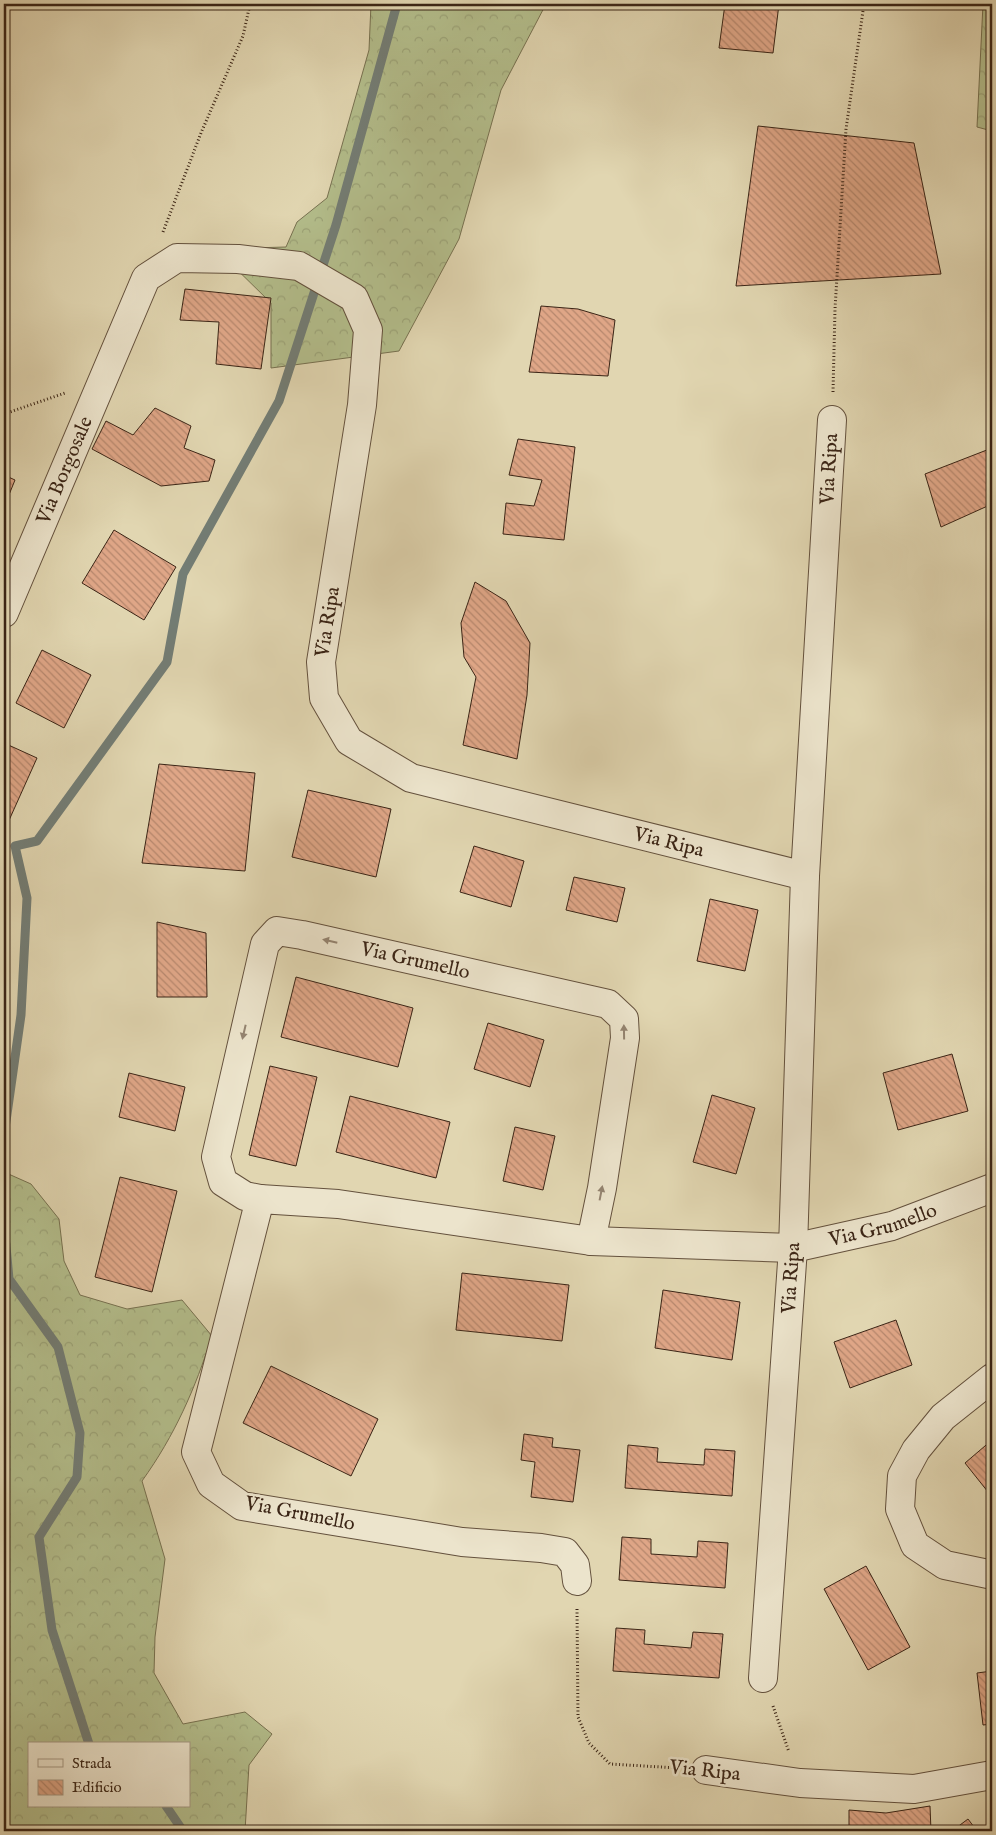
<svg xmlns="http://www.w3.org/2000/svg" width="996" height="1835" viewBox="0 0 996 1835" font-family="'IM FELL English',serif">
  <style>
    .forest { fill: url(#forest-crowns); stroke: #777150; fill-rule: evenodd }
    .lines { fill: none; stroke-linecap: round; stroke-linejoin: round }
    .stream { stroke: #737d75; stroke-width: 9 }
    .building { fill: url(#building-back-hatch); stroke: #3b2516 }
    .minor-casing { stroke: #64513d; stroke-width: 30 }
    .path { stroke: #3b2516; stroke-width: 3; stroke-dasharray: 1 2.5; stroke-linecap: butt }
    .minor { stroke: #ece4cc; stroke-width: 28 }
    .oneway { fill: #948471 }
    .labels { text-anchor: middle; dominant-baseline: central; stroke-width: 5; stroke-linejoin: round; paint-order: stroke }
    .street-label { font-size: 20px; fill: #3b2516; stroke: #ece4cc }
  </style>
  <defs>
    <pattern id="forest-crowns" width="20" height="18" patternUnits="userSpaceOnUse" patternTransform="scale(1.25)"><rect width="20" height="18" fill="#b3bd8b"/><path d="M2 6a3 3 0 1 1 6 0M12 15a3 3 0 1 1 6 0" fill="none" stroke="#9ba277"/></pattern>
    <pattern id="building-back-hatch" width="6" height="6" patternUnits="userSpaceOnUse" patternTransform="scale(1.25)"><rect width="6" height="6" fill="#dfa687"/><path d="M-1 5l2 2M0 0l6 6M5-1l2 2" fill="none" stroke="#b6876d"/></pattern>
  </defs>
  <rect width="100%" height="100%" fill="#e1d6b1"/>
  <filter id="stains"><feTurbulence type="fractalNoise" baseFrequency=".004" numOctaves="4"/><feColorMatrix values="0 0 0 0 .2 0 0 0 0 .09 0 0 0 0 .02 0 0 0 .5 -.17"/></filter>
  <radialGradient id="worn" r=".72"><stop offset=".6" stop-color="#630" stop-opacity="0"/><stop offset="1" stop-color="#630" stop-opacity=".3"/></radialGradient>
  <!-- forest -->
  <g class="forest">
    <polygon points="371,4 546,4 501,90 459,239 399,351 271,368 271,303 216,249 286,247 297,222 327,198 369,50"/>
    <polygon points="983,4 992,4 992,131 977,127"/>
    <path d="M4 1172 31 1184 59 1219 64 1261 80 1295 127 1309 182 1300 212 1336C195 1389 175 1435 142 1481L165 1559 155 1637 154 1673 183 1724 245 1712 272 1734 249 1765 245 1831H4ZM29 1744H189V1806H29Z"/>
  </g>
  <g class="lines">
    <!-- stream -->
    <g class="stream">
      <polyline points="4,1135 21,1015 27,898 15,846 37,841 167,662 183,574 279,401 336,225 397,4"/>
      <polyline points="4,1225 9,1279 58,1347 80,1433 77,1477 39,1537 52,1630 89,1744"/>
      <polyline points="166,1806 183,1831"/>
    </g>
  </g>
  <!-- building -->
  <g class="building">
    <polygon points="725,4 779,4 773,53 719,48"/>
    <polygon points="758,126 914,143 941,274 736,286"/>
    <polygon points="185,289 271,298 261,369 216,364 219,322 180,320"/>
    <polygon points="541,306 578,309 615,320 608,376 529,372"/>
    <polygon points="155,408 191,426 184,448 215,460 209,481 161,486 92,449 106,421 133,435"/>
    <polygon points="518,439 575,447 564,540 503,534 506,503 534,506 542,480 509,475"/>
    <polygon points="992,448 992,504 941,527 925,474"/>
    <polygon points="4,475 15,480 4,507"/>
    <polygon points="114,530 176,567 144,620 82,583"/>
    <polygon points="475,582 506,601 530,643 527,695 517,759 463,745 476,677 464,657 461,623"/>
    <polygon points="42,650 91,675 64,728 16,703"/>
    <polygon points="4,743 37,758 6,827 4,825"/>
    <polygon points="159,764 255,773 245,871 142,863"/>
    <polygon points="308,790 391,809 376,877 292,857"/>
    <polygon points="474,846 524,861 511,907 460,892"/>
    <polygon points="574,877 625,888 617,922 566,910"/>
    <polygon points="710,899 758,910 745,971 697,961"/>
    <polygon points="157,922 206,933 207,997 157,997"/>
    <polygon points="296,977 413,1008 398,1067 281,1037"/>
    <polygon points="488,1023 544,1040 530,1087 474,1069"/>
    <polygon points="952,1054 968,1111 898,1130 883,1073"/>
    <polygon points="270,1066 317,1077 296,1166 249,1155"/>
    <polygon points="129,1073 185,1087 175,1131 119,1117"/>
    <polygon points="712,1095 755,1108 736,1174 693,1162"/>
    <polygon points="350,1096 450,1122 436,1178 336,1152"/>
    <polygon points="515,1127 555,1136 543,1190 503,1181"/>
    <polygon points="120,1177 177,1191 152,1292 95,1277"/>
    <polygon points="462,1273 569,1285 562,1341 456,1330"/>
    <polygon points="663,1290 740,1302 732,1360 655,1348"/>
    <polygon points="896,1320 912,1365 850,1388 834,1342"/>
    <polygon points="271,1366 378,1419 351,1476 243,1423"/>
    <polygon points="524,1434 553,1438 552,1447 580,1450 573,1502 531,1497 535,1462 521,1460"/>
    <polygon points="992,1440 992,1497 965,1463"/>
    <polygon points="628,1445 658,1448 657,1462 704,1465 705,1449 735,1451 732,1496 625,1488"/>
    <polygon points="622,1537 651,1539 651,1554 697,1557 698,1541 728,1543 725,1588 619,1580"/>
    <polygon points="866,1566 910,1647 868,1670 824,1589"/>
    <polygon points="616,1628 645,1630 644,1644 691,1648 693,1632 723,1634 719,1678 613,1671"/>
    <polygon points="992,1671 992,1724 983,1725 977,1673"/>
    <polygon points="930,1806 931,1831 849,1831 849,1810 886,1813"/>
    <polygon points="968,1819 977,1831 952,1831"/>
  </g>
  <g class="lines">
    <defs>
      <g id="minor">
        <path id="s1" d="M4 613 146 278 177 258 238 259 299 266 354 298 368 330 362 405 321 662 324 698 349 741 411 778 805 876"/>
        <path id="s2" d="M260 1199 245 1196 223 1182 216 1157 265 944 277 931 302 935 608 1004 624 1019 625 1038 602 1188 591 1241"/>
        <polyline points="992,1378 943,1417 916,1450 902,1476 900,1509 915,1545 945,1565 988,1574 992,1573"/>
        <path id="s3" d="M577 1581 575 1565 565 1552 541 1548 462 1542 242 1506 211 1484 196 1452 260 1199 338 1204 591 1241 793 1248 892 1226 992 1188"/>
        <path id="s4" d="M763 1678 793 1248 805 876 832 420"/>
        <polyline points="706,1770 800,1783 914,1789 992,1775"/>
      </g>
    </defs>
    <!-- minor casing -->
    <use href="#minor" class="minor-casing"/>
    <!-- path -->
    <g class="path">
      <polyline points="163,232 201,133 243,36 250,4"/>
      <polyline points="833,392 835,309 846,129 864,4"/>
      <polyline points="4,414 65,393"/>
      <polyline points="577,1609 578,1717 589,1743 610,1764 678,1768"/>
      <polyline points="773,1706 789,1752"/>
    </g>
    <!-- minor -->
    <use href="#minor" class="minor"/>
  </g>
  <!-- one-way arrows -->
  <defs><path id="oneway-solid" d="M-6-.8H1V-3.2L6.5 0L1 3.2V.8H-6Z" transform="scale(1.25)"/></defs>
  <g class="oneway">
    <use href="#oneway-solid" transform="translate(330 941) rotate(-167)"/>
    <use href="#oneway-solid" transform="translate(244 1032) rotate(103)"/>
    <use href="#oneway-solid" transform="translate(624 1032) rotate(-91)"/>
    <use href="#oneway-solid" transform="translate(601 1193) rotate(-79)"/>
  </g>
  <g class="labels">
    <!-- street labels -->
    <g class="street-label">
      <text stroke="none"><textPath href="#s4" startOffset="1211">Via Ripa</textPath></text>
      <text stroke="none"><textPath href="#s1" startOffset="155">Via Borgosale</textPath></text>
      <text transform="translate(328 622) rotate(-81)">Via Ripa</text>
      <text stroke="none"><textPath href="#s1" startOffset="1381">Via Ripa</textPath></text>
      <text stroke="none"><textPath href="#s2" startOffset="445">Via Grumello</textPath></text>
      <text stroke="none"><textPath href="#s3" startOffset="1322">Via Grumello</textPath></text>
      <text stroke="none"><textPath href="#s4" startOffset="401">Via Ripa</textPath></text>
      <text transform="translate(300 1514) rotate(11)">Via Grumello</text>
      <text transform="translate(705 1771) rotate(6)">Via Ripa</text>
    </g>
  </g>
  <!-- margin -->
  <rect width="996" height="1835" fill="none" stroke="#e1d6b1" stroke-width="20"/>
  <rect x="5" y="5" width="986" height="1825" fill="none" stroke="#3b2516" stroke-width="2.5"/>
  <rect x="10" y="10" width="976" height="1815" fill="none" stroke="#3b2516"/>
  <!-- legend -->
  <rect x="28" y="1742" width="162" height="65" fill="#ece4cc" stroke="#a59883"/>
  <rect x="38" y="1759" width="25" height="8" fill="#ece4cc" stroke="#a59883"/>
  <text x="72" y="1768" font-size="15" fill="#3b2516">Strada</text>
  <rect x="38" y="1780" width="25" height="15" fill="url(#building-back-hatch)" stroke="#a59883"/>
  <text x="72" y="1792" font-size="15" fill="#3b2516">Edificio</text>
  <rect width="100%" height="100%" filter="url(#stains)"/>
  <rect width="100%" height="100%" fill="url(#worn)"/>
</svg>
